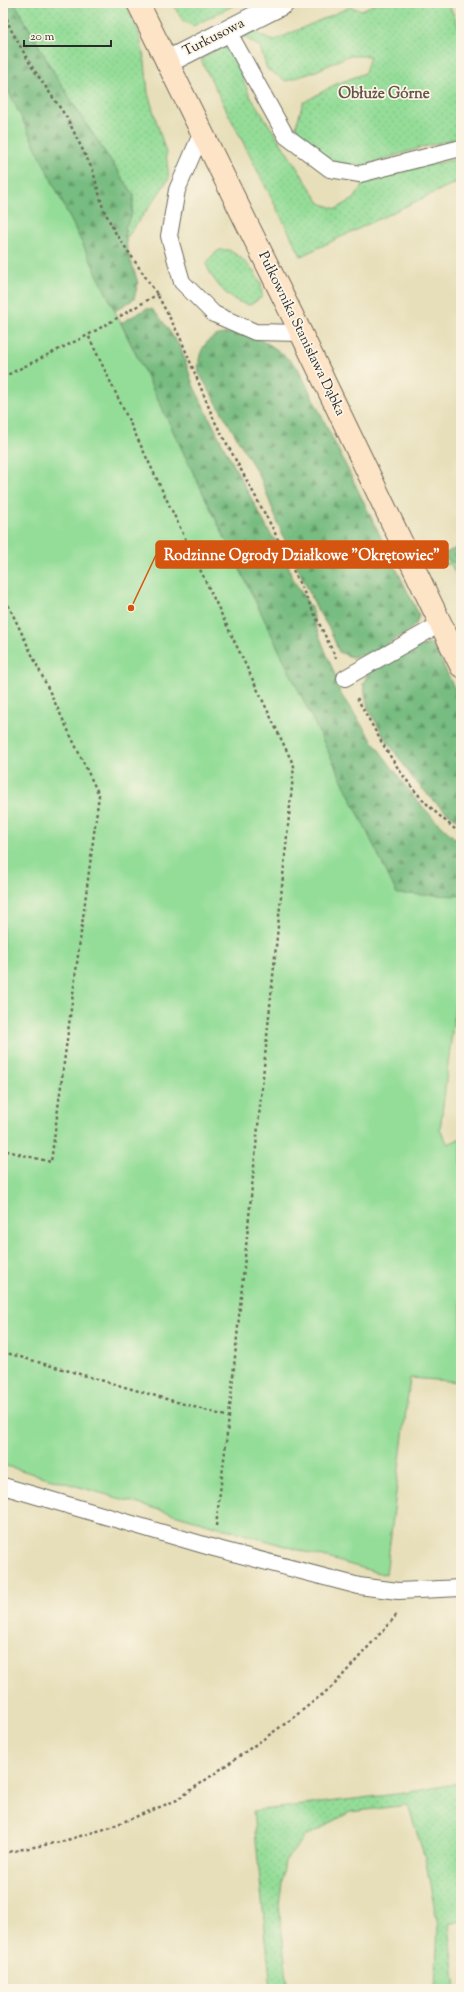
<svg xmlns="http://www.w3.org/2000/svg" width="464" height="1992" viewBox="0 0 464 1992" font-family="'Sorts Mill Goudy',serif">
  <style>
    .grass { fill: url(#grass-dots); stroke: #608462 }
    .forest { fill: url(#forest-firs); stroke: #517456 }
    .garden { fill: #94dd98; stroke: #608462 }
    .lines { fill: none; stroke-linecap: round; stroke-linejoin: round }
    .lane-casing { stroke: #6d6a5d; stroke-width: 18 }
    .street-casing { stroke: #6d6a5d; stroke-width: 24 }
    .secondary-casing { stroke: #6d6a5d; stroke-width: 24 }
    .path { stroke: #6d6a5d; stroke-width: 2.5; stroke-dasharray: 3 3; stroke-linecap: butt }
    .lane { stroke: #fff; stroke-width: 16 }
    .street { stroke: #fff; stroke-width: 22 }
    .secondary { stroke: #fee4c6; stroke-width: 22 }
    .labels { text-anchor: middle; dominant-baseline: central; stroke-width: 3.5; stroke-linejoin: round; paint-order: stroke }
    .street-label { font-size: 14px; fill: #2b2b2b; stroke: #fcf5e5 }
    .neighbourhood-label { font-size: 15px; font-weight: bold; fill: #64544a; stroke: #fcf5e5 }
    .leader { fill: none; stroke: #d5540f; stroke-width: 1.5 }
    .callout-dot { fill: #d5540f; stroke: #fcf5e5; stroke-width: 1.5 }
    .callout { fill: #d5540f; stroke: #d5540f; stroke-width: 1.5 }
    .callout-label { font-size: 15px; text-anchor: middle; font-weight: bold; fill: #fff }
  </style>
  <defs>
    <pattern id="grass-dots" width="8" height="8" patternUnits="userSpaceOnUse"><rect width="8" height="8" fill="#94dd98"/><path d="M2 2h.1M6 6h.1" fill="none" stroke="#80be83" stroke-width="1.8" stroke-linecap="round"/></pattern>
    <pattern id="forest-firs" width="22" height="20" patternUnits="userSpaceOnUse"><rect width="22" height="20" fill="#77bc80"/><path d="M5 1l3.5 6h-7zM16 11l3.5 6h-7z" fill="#629969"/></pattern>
  </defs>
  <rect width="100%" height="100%" fill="#fcf5e5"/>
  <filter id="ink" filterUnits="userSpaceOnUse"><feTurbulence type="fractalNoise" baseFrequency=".025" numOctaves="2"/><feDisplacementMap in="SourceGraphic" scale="8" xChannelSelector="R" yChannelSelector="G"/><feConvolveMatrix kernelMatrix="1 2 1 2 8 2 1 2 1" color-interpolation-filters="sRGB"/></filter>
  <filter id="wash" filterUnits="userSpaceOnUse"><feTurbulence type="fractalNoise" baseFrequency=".012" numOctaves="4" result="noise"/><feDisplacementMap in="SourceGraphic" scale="16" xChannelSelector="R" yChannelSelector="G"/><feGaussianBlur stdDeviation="0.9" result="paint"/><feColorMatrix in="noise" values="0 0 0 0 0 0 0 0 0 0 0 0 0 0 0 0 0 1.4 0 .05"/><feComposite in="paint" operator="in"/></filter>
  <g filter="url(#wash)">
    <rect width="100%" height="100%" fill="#e7dfba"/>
    <!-- grass -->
    <g class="grass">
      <path d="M15 3H125L138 30 145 62 148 93 166 153 169 178C156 199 140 218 126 239L125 227 131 217 134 195 84 121 50 66Z"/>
      <polygon points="172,3 238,3 193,26 183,21"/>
      <polygon points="377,3 448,3 461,31 461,141 451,140 419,148 363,166 336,163 311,147 296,126 303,103 334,85 365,73 370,56 348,56 314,72 286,81 267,69 260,47 241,35 252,30 273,41 350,7 362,10"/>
      <polygon points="228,47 241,65 243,80 250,96 320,203 336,209 354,199 363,185 412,169 461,158 461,180 301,256 201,60 218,48"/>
      <path d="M219 250H229L241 258 254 272 261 284 262 297 250 305C229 302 214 283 206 264L211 257Z"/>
      <polygon points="441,555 461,567 461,584 450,563 445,565"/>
      <polygon points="461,1783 461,1921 449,1924 456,1989 435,1989 438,1926 425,1858 408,1805 350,1812 305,1837 285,1861 279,1905 288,1989 271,1989 253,1811 404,1793"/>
    </g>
    <!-- forest -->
    <g class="forest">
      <polygon points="3,3 15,3 50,66 84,121 134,195 131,217 125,227 127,249 138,283 134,299 115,311 3,80"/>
      <polygon points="146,309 152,309 161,319 181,348 193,385 222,443 268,530 286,555 291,576 313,611 315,625 335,675 340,693 376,746 414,797 434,819 461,844 461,896 397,894 121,323"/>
      <path d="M231 333C260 334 278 349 298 368L419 615 416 624 407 632 381 648 364 655 351 657 339 652 330 630 317 609 282 534 261 479 199 373C197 360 201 345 212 338 217 334 226 334 231 333Z"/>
      <polygon points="461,546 461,567 441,555"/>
      <polygon points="430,644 435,648 461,702 461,823 439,806 414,780 383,735 368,708 363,684 369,671 412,649"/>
    </g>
    <!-- garden -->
    <polygon class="garden" points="3,80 397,894 461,896 461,958 440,1130 448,1144 461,1138 461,1382 410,1378 386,1575 3,1465"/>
  </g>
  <g filter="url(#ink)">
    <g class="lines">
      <defs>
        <g id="lane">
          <polyline points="228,31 286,136 330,169 360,174 461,148"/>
          <polyline points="202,132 177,190 169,236 182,282 214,314 255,332 301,333"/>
          <polyline points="345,678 440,624"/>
          <polyline points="3,1486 214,1548 359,1586 398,1591 461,1588"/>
        </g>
        <polyline id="street" points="167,62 283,3"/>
        <polyline id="secondary" points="138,3 301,333 461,666"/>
      </defs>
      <!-- lane casing -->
      <use href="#lane" class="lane-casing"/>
      <!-- street casing -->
      <use href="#street" class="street-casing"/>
      <!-- secondary casing -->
      <use href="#secondary" class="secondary-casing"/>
      <!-- path -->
      <g class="path">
        <polyline points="3,7 10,28 32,67 67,118 93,171 103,208 115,232 157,294 180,337 214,420 272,527 336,658"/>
        <polyline points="3,377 88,335 158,294"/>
        <polyline points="3,594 99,795 51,1162 3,1150"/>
        <path d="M357 698C374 728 390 760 412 787 426 805 444 820 461 834"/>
        <polyline points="3,1352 229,1417 294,766 88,335"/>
        <polyline points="216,1526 229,1417"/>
        <polyline points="3,1853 60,1842 108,1828 177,1800 289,1721 334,1685 395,1617 396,1614"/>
      </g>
      <!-- lane -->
      <use href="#lane" class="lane"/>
      <!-- street -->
      <use href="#street" class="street"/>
      <!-- secondary -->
      <use href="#secondary" class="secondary"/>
    </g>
  </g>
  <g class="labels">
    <!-- street labels -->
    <g class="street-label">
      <text transform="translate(214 38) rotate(-27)">Turkusowa</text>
      <text transform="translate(301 334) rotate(64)">Pułkownika Stanisława Dąbka</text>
    </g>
    <!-- neighbourhood labels -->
    <g class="neighbourhood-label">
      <text x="384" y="94">Obłuże Górne</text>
    </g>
  </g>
  <!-- callouts -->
  <path class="leader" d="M131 608L156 555"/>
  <circle class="callout-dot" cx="131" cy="608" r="4"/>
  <rect class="callout" x="156" y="541" width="292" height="27" rx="4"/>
  <g class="callout-label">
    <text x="302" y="560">Rodzinne Ogrody Działkowe "Okrętowiec"</text>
  </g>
  <!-- margin -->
  <rect width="464" height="1992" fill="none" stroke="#fcf5e5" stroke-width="16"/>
  <!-- scale -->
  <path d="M24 40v6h87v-6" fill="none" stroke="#2b2b2b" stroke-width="2"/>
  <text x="30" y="40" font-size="12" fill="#2b2b2b" stroke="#fcf5e5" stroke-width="3" paint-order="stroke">20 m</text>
</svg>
